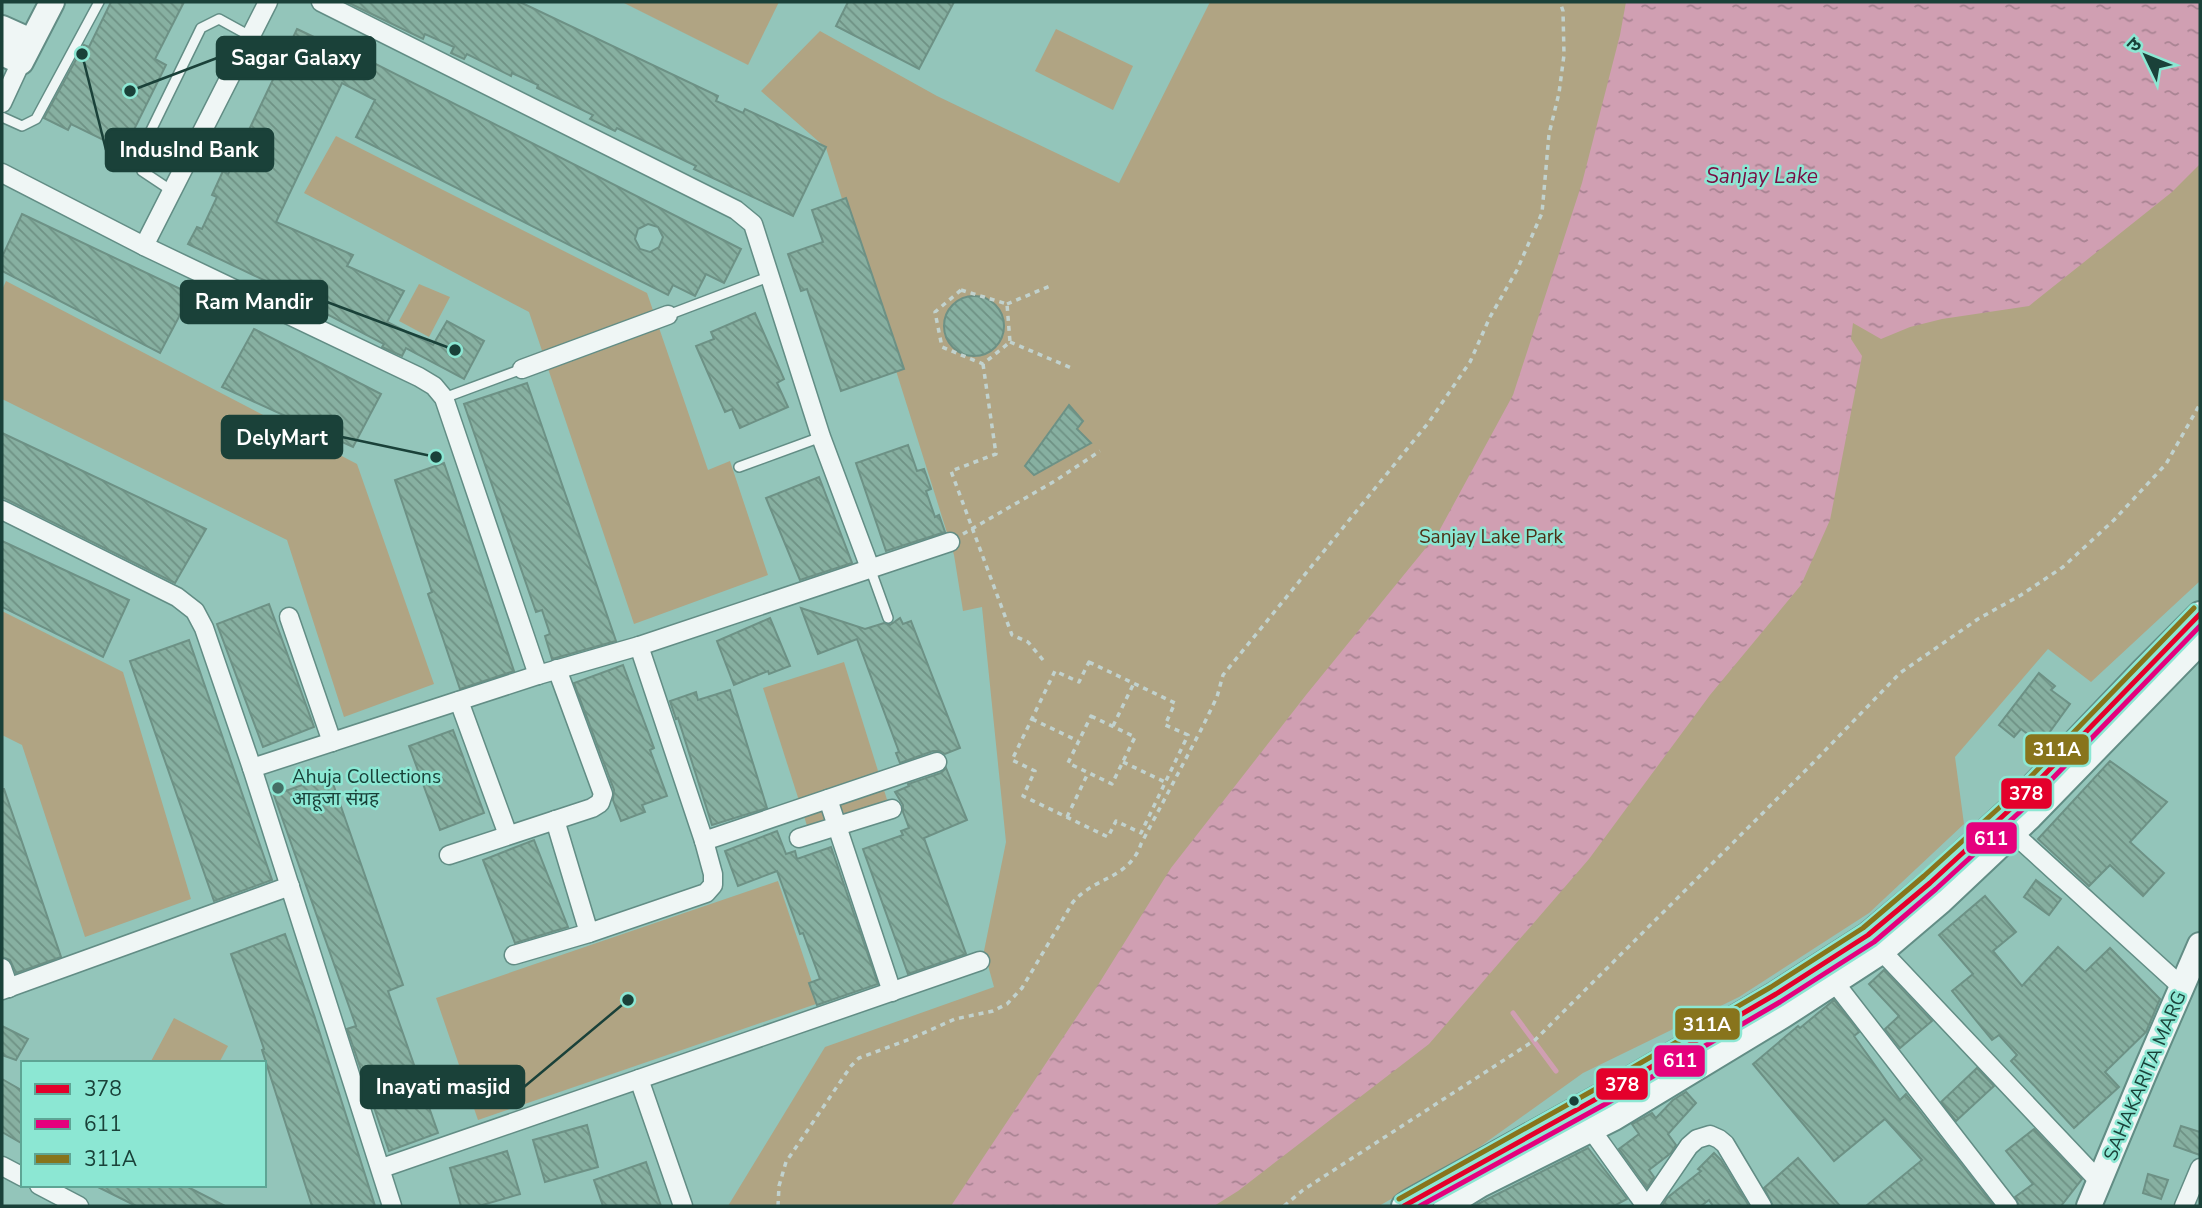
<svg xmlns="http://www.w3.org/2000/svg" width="2202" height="1208" viewBox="0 0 2202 1208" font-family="'Nunito Sans','Noto Sans Devanagari',sans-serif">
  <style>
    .green { fill: #b0a483 }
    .water { fill: url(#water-ripples) }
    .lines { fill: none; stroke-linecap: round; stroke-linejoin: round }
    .stream { stroke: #d09fb2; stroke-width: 5 }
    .building { fill: url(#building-back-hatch); stroke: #6d9185; stroke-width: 2; fill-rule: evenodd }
    .lane-casing { stroke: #628d85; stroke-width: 12 }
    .street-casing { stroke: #628d85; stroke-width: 21 }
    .secondary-casing { stroke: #628d85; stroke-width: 28 }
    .path { stroke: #c1d2ce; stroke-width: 3.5; stroke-dasharray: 5 5; stroke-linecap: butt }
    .lane { stroke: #eff6f5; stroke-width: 9 }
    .street { stroke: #eff6f5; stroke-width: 18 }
    .secondary { stroke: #eff6f5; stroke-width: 24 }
    .bus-1-casing { stroke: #8ce7d3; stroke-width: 10 }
    .bus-2-casing { stroke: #8ce7d3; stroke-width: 10 }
    .bus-3-casing { stroke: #8ce7d3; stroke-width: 10 }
    .bus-1 { stroke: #e4002b; stroke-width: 5 }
    .bus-2 { stroke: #e5007d; stroke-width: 5 }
    .bus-3 { stroke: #88741c; stroke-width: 5 }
    .poi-dot { fill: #446f66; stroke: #8ce7d3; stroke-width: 2.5 }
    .bus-dot { fill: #1a4139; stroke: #8ce7d3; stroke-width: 2.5 }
    .labels { text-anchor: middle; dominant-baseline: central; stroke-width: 5; stroke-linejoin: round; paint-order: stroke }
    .park-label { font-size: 19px; fill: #4d2f16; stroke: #8ce7d3 }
    .poi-label { font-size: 19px; fill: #1a4139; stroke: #8ce7d3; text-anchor: start }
    .street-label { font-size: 19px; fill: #1a4139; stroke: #8ce7d3 }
    .water-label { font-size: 21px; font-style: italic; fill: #7a0d42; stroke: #8ce7d3 }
    .leader { fill: none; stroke: #1a4139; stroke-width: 2.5 }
    .callout-dot { fill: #1a4139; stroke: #8ce7d3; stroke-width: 2.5 }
    .callout { fill: #1a4139; stroke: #1a4139; stroke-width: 2.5 }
    .callout-label { font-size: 21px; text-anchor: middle; font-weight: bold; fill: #fff }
    .line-badge { stroke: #8ce7d3; stroke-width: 2.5 }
    .badge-label { font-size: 19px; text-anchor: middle; font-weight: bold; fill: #fff }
  </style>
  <defs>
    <pattern id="water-ripples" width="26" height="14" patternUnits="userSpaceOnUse" patternTransform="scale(1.75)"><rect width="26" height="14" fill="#d09fb2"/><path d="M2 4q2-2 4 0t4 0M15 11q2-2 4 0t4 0" fill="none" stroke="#a88392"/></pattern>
    <pattern id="building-back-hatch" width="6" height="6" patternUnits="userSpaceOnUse" patternTransform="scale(1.75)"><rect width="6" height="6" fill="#87b0a1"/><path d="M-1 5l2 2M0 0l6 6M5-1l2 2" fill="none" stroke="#6e9184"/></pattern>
  </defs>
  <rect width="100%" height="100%" fill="#93c5ba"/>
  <!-- green -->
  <g class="green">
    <polygon points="622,2 779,2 748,65"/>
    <polygon points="1210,2 2200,2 2200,581 2091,682 2048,649 1955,757 1964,824 1869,913 1739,997 1583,1073 1471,1153 1379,1206 728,1206 825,1047 994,987 984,951 1006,842 982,607 963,611 954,555 826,148 761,91 820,31 937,96 1119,183"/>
    <polygon points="1056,29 1133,66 1113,110 1035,71"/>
    <polygon points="336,136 647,293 708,470 730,461 768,575 634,624 529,312 304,193"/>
    <polygon points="6,281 357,464 434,684 344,717 287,540 2,399 2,290"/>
    <polygon points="419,284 450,297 429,337 399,321"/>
    <polygon points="2,611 123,672 191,899 85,937 22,745 2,735"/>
    <polygon points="844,662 889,806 809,832 763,688"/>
    <polygon points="778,881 819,1003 478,1120 436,998"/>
    <polygon points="174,1018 228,1046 219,1063 150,1063"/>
  </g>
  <!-- water -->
  <polygon class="water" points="1626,2 2200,2 2200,164 2172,192 2029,306 1942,319 1910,327 1881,339 1853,323 1851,339 1862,356 1830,520 1801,585 1710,695 1589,859 1429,1044 1238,1191 1214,1206 951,1206 1098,985 1171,868 1306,695 1438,533 1513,395 1582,183 1620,35"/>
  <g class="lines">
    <!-- stream -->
    <polyline class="stream" points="1513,1013 1556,1071"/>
  </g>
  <!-- building -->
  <g class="building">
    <polygon points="111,2 184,2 155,59 166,65 124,150 71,124 68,130 44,118 84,45 89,47"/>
    <polygon points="347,2 520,2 718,96 716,101 743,113 745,109 826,147 793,216 694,169 696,166 617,128 615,131 590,119 593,115 537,88 538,85 512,73 511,76 467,54 464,59 451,53 454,47 425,34 423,39"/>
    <polygon points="848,2 954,2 919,69 836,26"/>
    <path d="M297 29 369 63 370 61 741 249 724 283 706 274 695 296 673 285 668 295 356 137 375 100 342 83 276 222 353 255 347 266 404 291 387 322 433 345 447 321 484 341 464 379 406 348 402 356 382 347 384 344 325 313 323 316 269 289 272 284 188 244 197 227 202 229 217 197 212 195 223 171 228 174ZM648 224 658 227 663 237 659 247 650 252 640 249 635 239 638 229Z"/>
    <polygon points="846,198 904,369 841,391 807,289 801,291 788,254 823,242 812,210"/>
    <polygon points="22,214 191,294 160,353 2,271 2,257"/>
    <circle cx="974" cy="326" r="30"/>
    <polygon points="755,313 784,379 777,383 788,407 740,428 732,409 725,412 696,346 714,339 711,332"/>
    <polygon points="254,329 381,394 353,447 222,387"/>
    <polygon points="527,383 616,641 552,659 545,636 550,634 542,610 536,612 464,404"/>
    <polygon points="1069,405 1083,421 1077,429 1091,443 1034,475 1025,466"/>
    <polygon points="2,433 206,529 175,583 2,497"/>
    <polygon points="908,445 917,471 924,469 931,489 926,491 935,517 939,515 945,532 886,551 856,463"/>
    <polygon points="444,463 514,671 460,689 428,594 432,592 395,480"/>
    <polygon points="819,477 852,563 800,580 766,498"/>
    <polygon points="2,541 129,600 103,657 2,607"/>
    <polygon points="269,604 314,727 263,747 217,624"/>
    <polygon points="801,608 865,629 884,623 890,625 900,618 903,624 911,621 960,748 945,754 940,751 933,751 900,763 896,753 899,752 857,639 818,654"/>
    <polygon points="770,618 790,666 769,674 768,671 734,685 717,641"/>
    <polygon points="189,640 272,880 214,901 130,661"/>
    <polygon points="623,665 654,748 650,750 667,796 642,805 645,812 621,821 613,800 614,790 574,683"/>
    <polygon points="2039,673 2055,686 2051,690 2070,704 2041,744 2021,729 2014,737 1999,725"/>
    <polygon points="730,690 767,808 712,825 678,718 676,719 670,701 696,692 698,700"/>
    <polygon points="453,730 484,813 440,830 409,746"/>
    <polygon points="2110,761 2167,802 2130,842 2164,873 2143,896 2110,865 2089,886 2038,839"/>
    <polygon points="946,768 967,820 924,838 966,954 908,974 863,849 903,835 901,831 909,828 903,812 903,805 895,792 909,786 908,784 941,773"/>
    <polygon points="330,775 403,985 388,991 438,1133 389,1151 347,1029 356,1026 274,795"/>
    <polygon points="2,789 4,789 61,957 16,973 10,960 2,957"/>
    <polygon points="777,831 786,854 795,851 797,859 831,847 878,984 817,1005 809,983 820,979 803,933 800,934 777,871 738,886 725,851"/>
    <polygon points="534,840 568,927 515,943 483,860"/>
    <polygon points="2036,880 2061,899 2049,915 2024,897"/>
    <polygon points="1985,896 2016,932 1993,951 2022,986 2058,947 2085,972 2110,948 2160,999 2146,1032 2105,1072 2119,1087 2074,1128 2011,1061 2017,1055 1999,1035 1992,1040 1952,991 1973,974 1939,935"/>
    <polygon points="285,934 314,1015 375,1206 312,1206 262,1050 264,1049 231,954"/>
    <polygon points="1884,970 1932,1021 1900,1048 1885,1029 1899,1016 1869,984"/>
    <polygon points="1834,1000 1859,1032 1854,1036 1900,1100 1906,1094 1994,1206 1866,1206 1922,1160 1885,1119 1834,1161 1753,1064 1798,1026 1800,1028"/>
    <polygon points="2,1026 28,1039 16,1060 2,1055"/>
    <polygon points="1977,1068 1994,1086 1956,1121 1941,1102"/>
    <polygon points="2,1079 23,1091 23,1144 2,1132"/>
    <polygon points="1686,1092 1696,1103 1668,1134 1676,1145 1671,1153 1649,1170 1654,1177 1647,1188 1619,1149 1639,1134 1632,1124 1652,1113 1656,1118 1673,1100"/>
    <polygon points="587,1125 598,1167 545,1182 533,1140"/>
    <polygon points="2181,1126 2200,1132 2200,1155 2174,1146"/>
    <polygon points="2034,1129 2082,1179 2061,1206 2019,1206 2015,1197 2033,1184 2006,1151"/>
    <polygon points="1588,1148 1627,1199 1614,1206 1474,1206"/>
    <polygon points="507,1151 520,1194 479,1206 461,1206 450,1168"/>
    <polygon points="1714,1153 1721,1160 1749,1206 1713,1206 1709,1200 1701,1206 1662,1206 1667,1198 1701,1171 1698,1169"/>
    <polygon points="1798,1158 1840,1206 1773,1206 1764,1188"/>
    <polygon points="646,1162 661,1206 603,1206 594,1180"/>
    <polygon points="2148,1174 2168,1180 2161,1199 2143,1193"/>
    <polygon points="94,1185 184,1185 225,1206 136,1206"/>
  </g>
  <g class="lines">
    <defs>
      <g id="lane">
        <polyline points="2,117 22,126 36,119 99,2"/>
        <polyline points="172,191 142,171 138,157 201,28 219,19 250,36"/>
        <polyline points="668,315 771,276"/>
        <polyline points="444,398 522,369"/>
        <polyline points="739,467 821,437"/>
        <polyline points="870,568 888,618"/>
      </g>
      <g id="street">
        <polyline points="321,2 736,210 753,224 821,437 870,568"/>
        <polyline points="2,103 21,62"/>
        <polyline points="2,173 144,246 419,377 434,386 444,398 538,675"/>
        <polyline points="144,246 268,2"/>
        <polyline points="522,369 668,315"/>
        <polyline points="2,510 177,597 195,611 204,628 252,768 392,1206"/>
        <polyline points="289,617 332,742"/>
        <polyline points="459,701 508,835"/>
        <polyline points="252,768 538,675 639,646 950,542"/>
        <polyline points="828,799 892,992"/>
        <polyline points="555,820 589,933"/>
        <polyline points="2013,833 2182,987"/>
        <polyline points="799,838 892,809"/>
        <polyline points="704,841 937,762"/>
        <polyline points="449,855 592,808 600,803 603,794 557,669"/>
        <polyline points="1874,943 2100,1182"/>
        <polyline points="514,955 589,933 706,893 713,885 713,874 704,841 639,646"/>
        <polyline points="2,968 9,988"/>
        <polyline points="1835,983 2008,1206"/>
        <polyline points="2,990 290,886"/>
        <polyline points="639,1079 683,1206"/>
        <polyline points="1585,1121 1646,1206"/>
        <polyline points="2,1166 23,1177"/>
        <polyline points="382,1168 980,961"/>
        <polyline points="39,1185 79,1206"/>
        <polyline points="1648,1206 1689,1146 1697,1139 1710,1135 1719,1139 1725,1144 1762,1206"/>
        <polyline points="2184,1206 2200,1168"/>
      </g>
      <g id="secondary">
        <polyline points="2,28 31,41"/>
        <polyline points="2,53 21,62 52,2"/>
        <polyline points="1404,1206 1411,1201 1605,1094 1776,994 1868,935 1930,883 2017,803 2142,672 2200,614"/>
        <polyline points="1446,1206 1480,1185 1614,1118 1784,1015 1881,952 1941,901 2030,817 2200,642"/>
        <polyline points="2089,1206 2144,1074 2200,945"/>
      </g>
    </defs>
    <!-- lane casing -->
    <use href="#lane" class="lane-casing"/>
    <!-- street casing -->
    <use href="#street" class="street-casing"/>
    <!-- secondary casing -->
    <use href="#secondary" class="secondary-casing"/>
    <!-- path -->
    <g class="path">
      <polygon points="961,290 1007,304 1010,342 983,364 942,347 935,312"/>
      <polyline points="1007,304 1050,286"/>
      <polyline points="1010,342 1074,369"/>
      <polyline points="983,364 996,454 951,471 1012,635 1028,642 1043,660"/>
      <polyline points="963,534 1055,481 1100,451"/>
      <polygon points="1089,662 1175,703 1165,725 1188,735 1141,833 1116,821 1108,837 1023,796 1035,771 1012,760 1055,671 1079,682"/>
      <polygon points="1091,716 1135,737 1112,784 1068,763"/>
      <polyline points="1032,719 1078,741"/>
      <polyline points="1113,726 1134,683"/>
      <polyline points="1123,762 1165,782"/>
      <polyline points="1067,817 1088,773"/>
      <path d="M778 1206 779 1186 786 1162 851 1066 859 1058 910 1039 955 1019 993 1011 1007 1004 1022 988 1073 902C1096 876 1129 879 1141 844L1203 726 1217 697 1223 675 1429 422 1470 362 1490 317 1517 270 1542 213 1549 134 1559 93 1564 55 1563 11 1560 2"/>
      <polyline points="1284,1206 1303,1190 1535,1040 1811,765 1900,673 1978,619 2021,595 2063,567 2114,520 2166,464 2200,404"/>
    </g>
    <!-- lane -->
    <use href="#lane" class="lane"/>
    <!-- street -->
    <use href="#street" class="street"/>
    <!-- secondary -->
    <use href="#secondary" class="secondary"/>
    <defs>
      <polyline id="bus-1" points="1404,1206 1605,1094 1776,994 1868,935 1930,883 2017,803 2200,614"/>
      <polyline id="bus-2" points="1420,1206 1609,1102 1780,1002 1874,942 1936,889 2023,809 2200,626"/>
      <polyline id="bus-3" points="1399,1199 1601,1086 1771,987 1863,928 1924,876 2011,797 2194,608"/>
    </defs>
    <!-- bus-1 casing -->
    <use href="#bus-1" class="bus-1-casing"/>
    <!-- bus-2 casing -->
    <use href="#bus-2" class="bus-2-casing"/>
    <!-- bus-3 casing -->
    <use href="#bus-3" class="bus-3-casing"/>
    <!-- bus-1 -->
    <use href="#bus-1" class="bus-1"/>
    <!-- bus-2 -->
    <use href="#bus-2" class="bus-2"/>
    <!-- bus-3 -->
    <use href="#bus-3" class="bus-3"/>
  </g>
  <!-- markers -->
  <circle class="poi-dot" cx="278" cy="788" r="7"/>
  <circle class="bus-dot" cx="1574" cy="1101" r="6"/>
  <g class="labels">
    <!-- park labels -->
    <g class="park-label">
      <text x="1491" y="537">Sanjay Lake Park</text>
    </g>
    <!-- poi labels -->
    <g class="poi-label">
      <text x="292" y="777">Ahuja Collections<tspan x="292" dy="22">आहूजा संग्रह</tspan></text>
    </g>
    <!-- street labels -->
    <g class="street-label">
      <text transform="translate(2145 1076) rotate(-67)">SAHAKARITA MARG</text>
    </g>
    <!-- water labels -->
    <g class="water-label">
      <text x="1762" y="176">Sanjay Lake</text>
    </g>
  </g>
  <!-- callouts -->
  <path class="leader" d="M130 91L217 58M82 54L106 150M455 350L327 302M436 457L342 437M628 1000L524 1087"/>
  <g class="callout-dot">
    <circle cx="130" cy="91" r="7"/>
    <circle cx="82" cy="54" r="7"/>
    <circle cx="455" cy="350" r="7"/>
    <circle cx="436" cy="457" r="7"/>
    <circle cx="628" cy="1000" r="7"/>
  </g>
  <g class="callout">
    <rect x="217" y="37" width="158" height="42" rx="7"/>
    <rect x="106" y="129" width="167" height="42" rx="7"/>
    <rect x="181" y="281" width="146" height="42" rx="7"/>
    <rect x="222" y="416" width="120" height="42" rx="7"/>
    <rect x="361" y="1066" width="163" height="42" rx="7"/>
  </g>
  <g class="callout-label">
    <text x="296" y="65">Sagar Galaxy</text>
    <text x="189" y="157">IndusInd Bank</text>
    <text x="254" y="309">Ram Mandir</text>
    <text x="282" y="445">DelyMart</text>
    <text x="443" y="1094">Inayati masjid</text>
  </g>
  <g class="line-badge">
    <rect x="2024" y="733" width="66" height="33" rx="7" fill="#88741c"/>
    <rect x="2000" y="777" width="53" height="33" rx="7" fill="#e4002b"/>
    <rect x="1965" y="821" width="53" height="34" rx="7" fill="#e5007d"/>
    <rect x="1674" y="1007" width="67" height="34" rx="7" fill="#88741c"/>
    <rect x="1653" y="1044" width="53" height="34" rx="7" fill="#e5007d"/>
    <rect x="1595" y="1067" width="54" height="34" rx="7" fill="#e4002b"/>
  </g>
  <g class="badge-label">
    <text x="2057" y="756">311A</text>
    <text x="2026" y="800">378</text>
    <text x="1991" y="845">611</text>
    <text x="1707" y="1031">311A</text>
    <text x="1680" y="1067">611</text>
    <text x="1622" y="1091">378</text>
  </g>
  <!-- border -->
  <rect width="2202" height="1208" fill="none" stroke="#1a4139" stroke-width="7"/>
  <!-- legend -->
  <rect x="21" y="1061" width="245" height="126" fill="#8ce7d3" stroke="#5ea595" stroke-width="2"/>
  <rect x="35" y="1084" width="35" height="10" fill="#e4002b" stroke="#5ea595" stroke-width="2"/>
  <text x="84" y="1096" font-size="21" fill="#1a4139">378</text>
  <rect x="35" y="1119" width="35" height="10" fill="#e5007d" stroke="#5ea595" stroke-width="2"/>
  <text x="84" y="1131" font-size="21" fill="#1a4139">611</text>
  <rect x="35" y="1154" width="35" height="10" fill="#88741c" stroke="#5ea595" stroke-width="2"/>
  <text x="84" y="1166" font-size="21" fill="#1a4139">311A</text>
  <!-- north arrow -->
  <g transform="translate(2146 56) rotate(313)" stroke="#8ce7d3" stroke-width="5" paint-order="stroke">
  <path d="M0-5L12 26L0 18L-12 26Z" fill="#1a4139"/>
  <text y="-10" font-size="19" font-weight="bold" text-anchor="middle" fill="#1a4139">उ</text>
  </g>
</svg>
